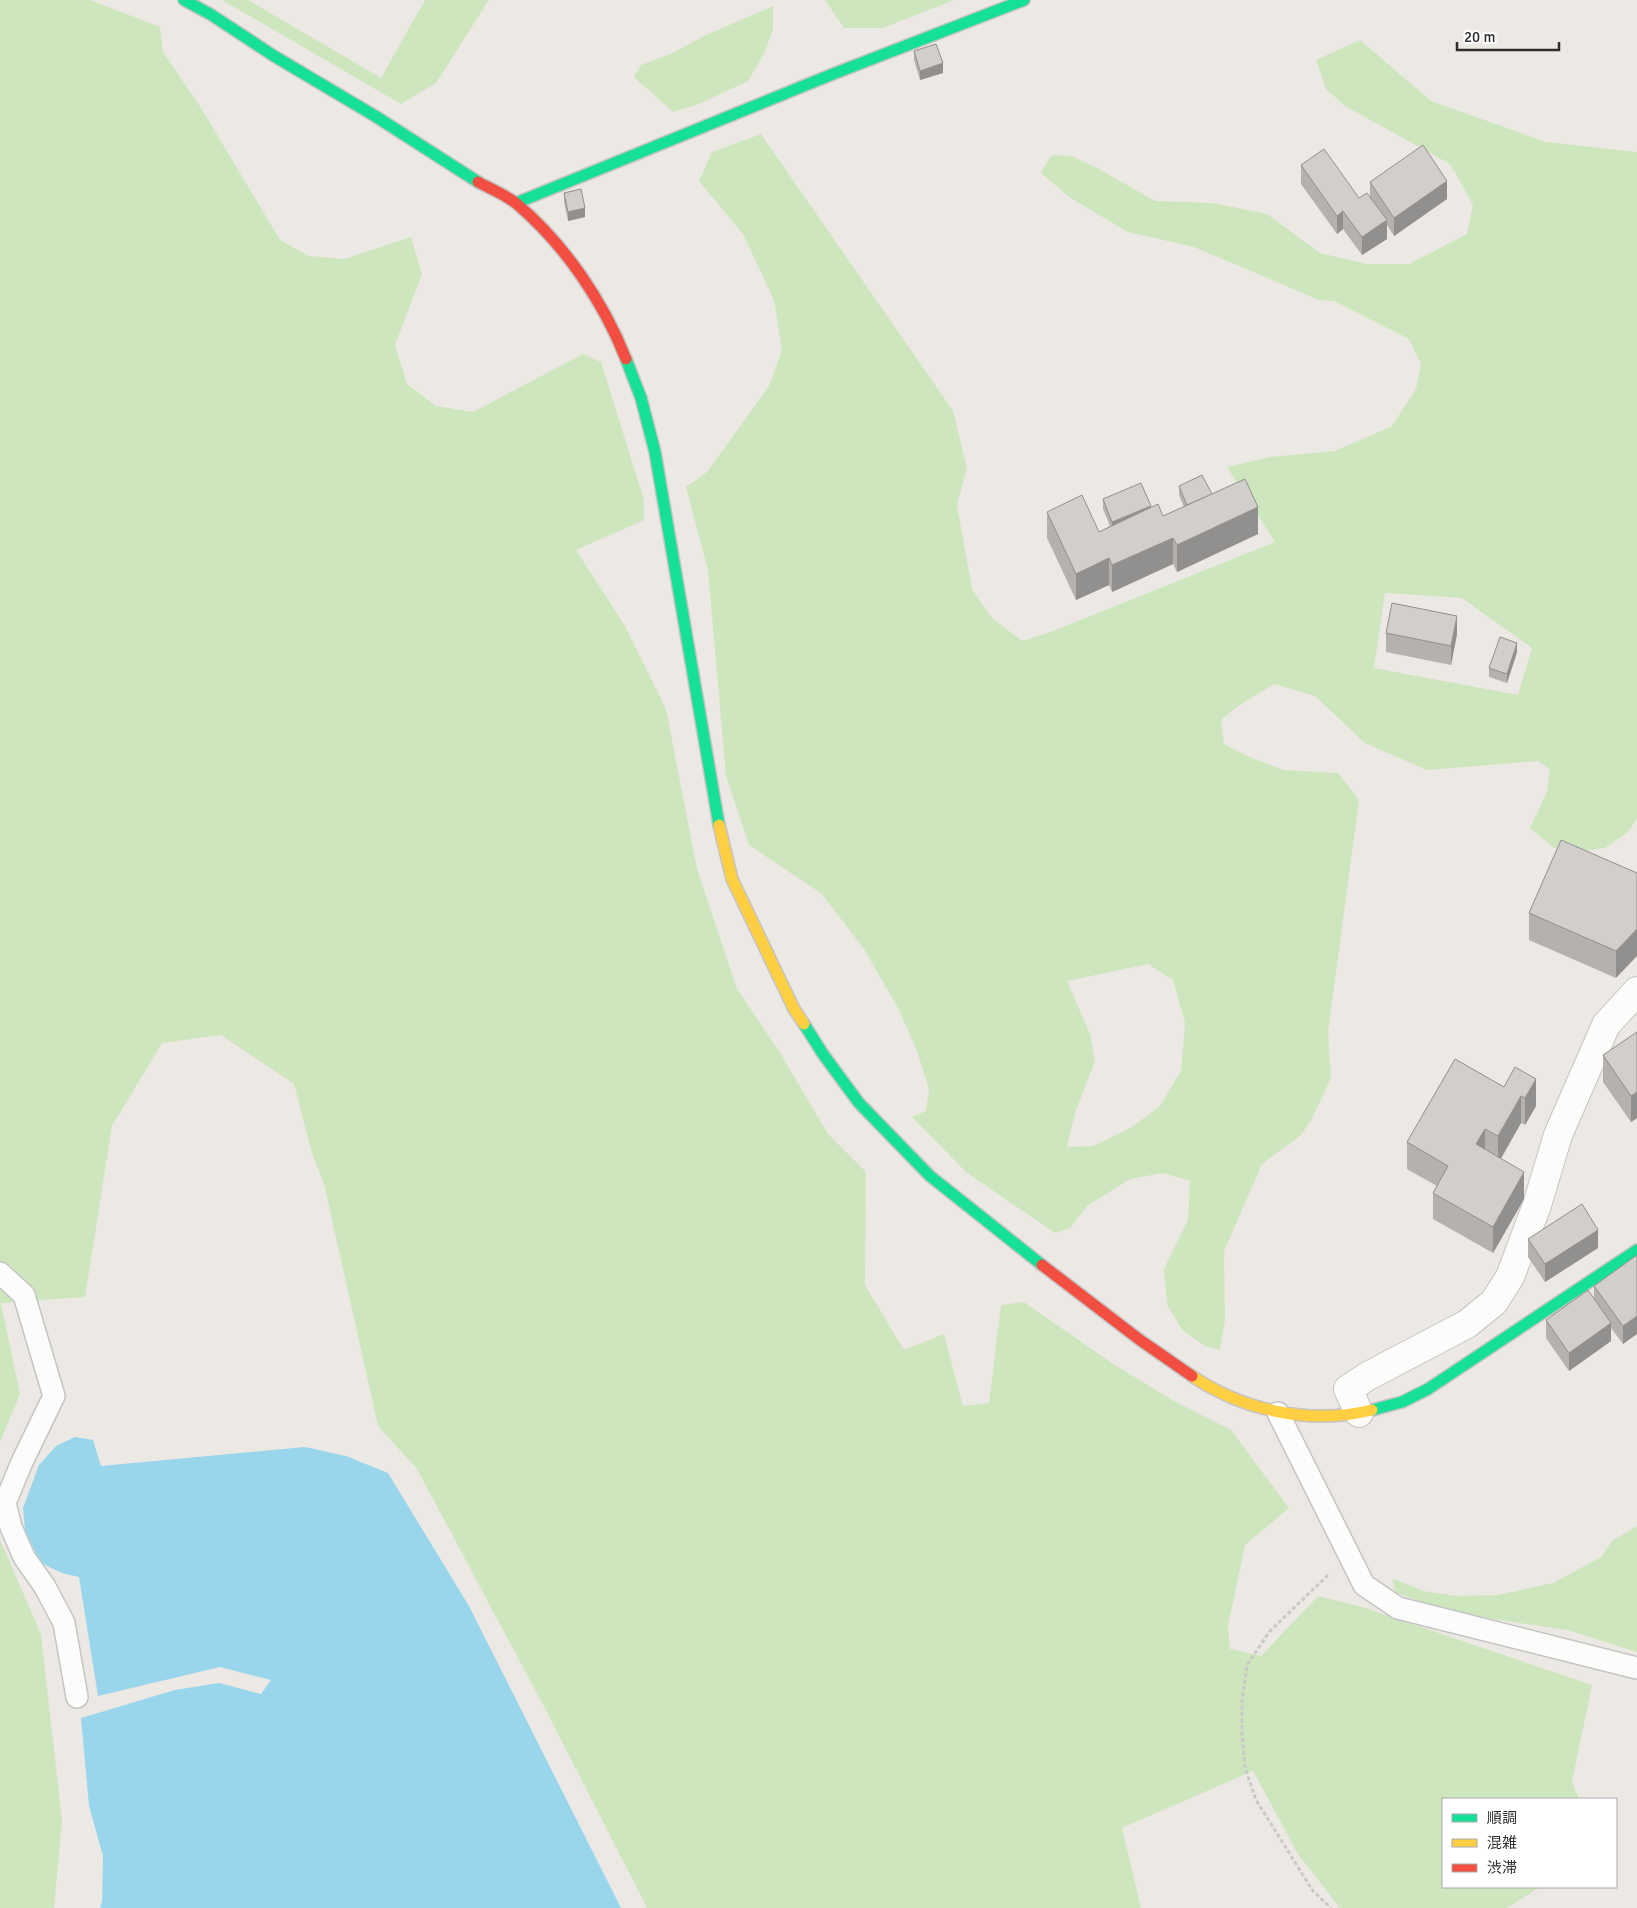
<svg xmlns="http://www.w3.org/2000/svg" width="1637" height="1908" viewBox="0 0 1637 1908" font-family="Signika,'Noto Sans JP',sans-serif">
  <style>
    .green { fill: #cee6be; fill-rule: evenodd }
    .water { fill: #99d6ec }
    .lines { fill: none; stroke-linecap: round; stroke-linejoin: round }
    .lane-casing { stroke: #c5c4c5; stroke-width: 24 }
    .street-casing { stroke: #c5c4c5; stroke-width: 30 }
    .fast-casing { stroke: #c5c4c5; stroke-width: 14 }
    .slow-casing { stroke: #c5c4c5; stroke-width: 14 }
    .jam-casing { stroke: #c5c4c5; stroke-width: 14 }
    .path { stroke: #c9c9c8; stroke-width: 3; stroke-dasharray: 4 2.5; stroke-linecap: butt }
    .lane { stroke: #fcfcfb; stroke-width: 21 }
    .street { stroke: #fcfcfb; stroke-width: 28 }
    .fast { stroke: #16e098; stroke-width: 11 }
    .slow { stroke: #ffcf43; stroke-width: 11 }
    .jam { stroke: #f24e42; stroke-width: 11 }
    .wall { fill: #b4b1af }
    .shaded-wall { fill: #92908e }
    .building { fill: #d1cecb; stroke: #92908e }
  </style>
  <rect width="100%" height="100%" fill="#ece8e4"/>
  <!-- green -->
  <g class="green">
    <polygon points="0,0 90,0 160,27 163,52 201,108 280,240 309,256 344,259 411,237 422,274 395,345 407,384 436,406 473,412 583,354 601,362 644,500 644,520 576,550 625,626 666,709 697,869 737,989 779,1051 828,1134 866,1172 865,1285 904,1350 944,1334 963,1406 989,1403 1001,1305 1024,1302 1113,1364 1174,1401 1231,1430 1289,1508 1245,1545 1228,1626 1230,1649 1261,1656 1318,1596 1362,1607 1592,1685 1572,1782 1579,1799 1443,1799 1443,1887 1540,1887 1507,1908 1340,1908 1298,1854 1253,1771 1122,1828 1141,1908 647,1908 548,1714 417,1469 378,1426 324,1184 312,1153 294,1084 221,1035 162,1043 112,1126 85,1297 1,1303 20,1394 0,1442"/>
    <polygon points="222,0 248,0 381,78 425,0 489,0 436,83 401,104"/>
    <polygon points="825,0 954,0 883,28 844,28"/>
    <polygon points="773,6 773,29 764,54 748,81 699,104 673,112 634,77 641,65 673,53 706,35"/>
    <path d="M1360 40 1431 101 1546 142 1637 152V818L1628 832 1605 848 1583 851 1554 848 1530 828 1547 792 1550 769 1538 761 1427 770 1365 743 1315 696 1274 684 1238 706 1221 720 1224 744 1247 756 1284 770 1338 773 1359 800 1328 1032 1331 1078 1312 1119 1301 1135 1262 1164 1224 1251 1225 1320 1220 1350 1205 1346 1182 1330 1167 1304 1164 1269 1188 1220 1190 1181 1163 1173 1130 1179 1087 1206 1070 1228 1055 1233 966 1172 912 1117 926 1111 929 1089 917 1051 898 1008 864 949 822 894 749 845 726 776 708 570 686 487 707 472 769 386 782 350 774 300 743 234 699 181 712 152 761 134 953 411 967 468 957 505 972 589 991 617 1022 641 1048 633 1275 542 1227 467 1270 457 1335 451 1392 426 1416 389 1421 364 1409 339 1334 301 1319 300 1194 247 1128 232 1069 197 1041 173 1051 155 1072 156 1099 169 1155 201 1213 203 1267 214 1320 253 1367 264H1409L1467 234 1473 205 1450 164 1345 106 1326 89 1316 60ZM1385 593 1462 598 1532 648 1518 695 1374 668ZM1148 964 1173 980 1185 1023 1181 1071 1160 1106 1132 1127 1093 1146 1067 1147 1075 1113 1095 1061 1090 1034 1067 981Z"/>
    <polygon points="1637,1526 1637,1652 1567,1630 1451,1613 1395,1592 1392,1578 1423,1591 1457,1596 1498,1595 1553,1583 1601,1557 1612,1541"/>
    <polygon points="0,1540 41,1634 62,1821 54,1908 0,1908"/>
  </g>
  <!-- water -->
  <polygon class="water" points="75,1437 93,1440 101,1466 305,1447 346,1456 388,1473 469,1606 621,1908 100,1908 102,1901 103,1856 89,1806 81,1718 175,1690 219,1683 261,1694 271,1680 220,1667 98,1696 79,1577 62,1573 41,1563 25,1531 23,1508 39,1465 56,1446"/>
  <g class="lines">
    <defs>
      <g id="lane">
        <polyline points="0,1273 24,1295 54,1396 22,1462 5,1503 11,1527 24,1557 45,1587 64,1623 77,1697"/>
        <polyline points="1278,1413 1364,1585 1398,1608 1637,1668"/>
      </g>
      <polyline id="street" points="1359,1413 1348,1389 1368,1376 1467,1324 1494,1302 1510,1277 1537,1205 1558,1135 1606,1025 1637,991"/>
      <g id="fast">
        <polyline points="184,0 210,14 274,56 375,116 478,182"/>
        <polyline points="516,203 833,74 1024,0"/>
        <polyline points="626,359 641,398 655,452 719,825"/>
        <polyline points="804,1024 823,1054 859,1103 930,1176 1042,1265"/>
        <polyline points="1372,1410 1402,1402 1428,1389 1637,1250"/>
      </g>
      <g id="slow">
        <polyline points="719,825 732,879 794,1009 804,1024"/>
        <path d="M1192 1376C1244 1411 1310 1425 1372 1410"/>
      </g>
      <g id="jam">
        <path d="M478 182C491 189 506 195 517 204 565 245 603 301 626 359"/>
        <polyline points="1042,1265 1140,1340 1192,1376"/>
      </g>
    </defs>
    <!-- lane casing -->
    <use href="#lane" class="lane-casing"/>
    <!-- street casing -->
    <use href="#street" class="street-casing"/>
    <!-- fast casing -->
    <use href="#fast" class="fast-casing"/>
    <!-- slow casing -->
    <use href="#slow" class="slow-casing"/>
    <!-- jam casing -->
    <use href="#jam" class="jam-casing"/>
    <!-- path -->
    <polyline class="path" points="1328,1575 1270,1631 1247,1665 1242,1700 1242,1733 1245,1768 1256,1800 1313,1891 1331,1908"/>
    <!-- lane -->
    <use href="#lane" class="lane"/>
    <!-- street -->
    <use href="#street" class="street"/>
    <!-- fast -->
    <use href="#fast" class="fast"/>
    <!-- slow -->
    <use href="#slow" class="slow"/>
    <!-- jam -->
    <use href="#jam" class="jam"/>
  </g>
  <!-- wall -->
  <g class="wall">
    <polygon points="914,51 943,73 920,80 914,60"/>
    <polygon points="1301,165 1359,198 1370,197 1370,182 1447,199 1394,236 1387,225 1387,239 1362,255 1343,229 1337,234 1301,184"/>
    <polygon points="564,193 585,217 568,221 564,202"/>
    <polygon points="1179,486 1212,494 1258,534 1177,572 1173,564 1112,592 1109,585 1076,600 1047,538 1047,512 1099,532 1110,526 1103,509 1103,499 1151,508 1163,516 1184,507 1179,495"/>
    <polygon points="1386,633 1457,634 1451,665 1386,652"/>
    <polygon points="1517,652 1507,683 1489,677 1489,668"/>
    <polygon points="1637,873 1616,978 1529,940 1529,913"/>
    <polygon points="1637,1032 1637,1118 1631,1122 1603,1082 1603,1055"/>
    <polygon points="1515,1067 1536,1106 1525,1125 1521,1123 1501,1159 1524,1199 1493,1253 1433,1219 1433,1193 1437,1186 1407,1169 1407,1142 1504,1087"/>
    <polygon points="1528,1239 1598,1248 1545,1282 1528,1257"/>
    <polygon points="1637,1255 1623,1344 1611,1328 1611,1341 1569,1371 1546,1338 1546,1320 1594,1298 1594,1286"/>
  </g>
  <!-- shaded-wall -->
  <g class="shaded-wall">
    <polygon points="943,63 943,73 920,80 920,71"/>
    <polygon points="1447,181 1447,199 1394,236 1394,218"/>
    <polygon points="585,208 585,217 568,221 568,212"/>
    <polygon points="1343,211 1343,229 1337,234 1337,216"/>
    <polygon points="1387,220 1387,239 1362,255 1362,237"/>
    <polygon points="1151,506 1151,515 1112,531 1112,522"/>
    <polygon points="1258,507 1258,534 1177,572 1177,545"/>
    <polygon points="1173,538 1173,564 1112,592 1112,565"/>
    <polygon points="1109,558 1109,585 1076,600 1076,574"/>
    <polygon points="1457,616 1457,634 1451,665 1451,646"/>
    <polygon points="1517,643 1517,652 1507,683 1507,674"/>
    <polygon points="1637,929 1637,956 1616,978 1616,951"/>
    <polygon points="1536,1079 1536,1106 1525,1125 1525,1098"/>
    <polygon points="1637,1092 1637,1118 1631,1122 1631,1096"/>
    <polygon points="1521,1096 1521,1123 1498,1163 1498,1136"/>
    <polygon points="1485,1129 1485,1156 1476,1144"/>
    <polygon points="1524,1172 1524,1199 1493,1253 1493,1227"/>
    <polygon points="1598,1230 1598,1248 1545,1282 1545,1264"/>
    <polygon points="1637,1316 1637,1334 1623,1344 1623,1326"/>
    <polygon points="1611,1323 1611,1341 1569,1371 1569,1353"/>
  </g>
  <!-- building -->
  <g class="building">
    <polygon points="936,44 943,63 920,71 914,51"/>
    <polygon points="1423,145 1447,181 1394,218 1370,182"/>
    <polygon points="1324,149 1359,198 1367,193 1387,220 1362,237 1343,211 1337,216 1301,165"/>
    <polygon points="581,189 585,208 568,212 564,193"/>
    <polygon points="1202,475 1212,494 1187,505 1179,486"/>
    <polygon points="1245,479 1258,507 1177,545 1173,538 1112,565 1109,558 1076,574 1047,512 1082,495 1099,532 1158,504 1163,516"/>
    <polygon points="1141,483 1151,506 1112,522 1103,499"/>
    <polygon points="1392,603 1457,616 1451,646 1386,633"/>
    <polygon points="1500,637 1517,643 1507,674 1489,668"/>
    <polygon points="1561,840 1637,873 1637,929 1616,951 1529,913"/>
    <polygon points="1637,1032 1637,1092 1631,1096 1603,1055"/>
    <polygon points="1455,1059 1504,1087 1515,1067 1536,1079 1525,1098 1521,1096 1498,1136 1485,1129 1476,1144 1524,1172 1493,1227 1433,1193 1448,1166 1407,1142"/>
    <polygon points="1582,1204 1598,1230 1545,1264 1528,1239"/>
    <polygon points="1637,1255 1637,1316 1623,1326 1594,1286"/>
    <polygon points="1588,1290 1611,1323 1569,1353 1546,1320"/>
  </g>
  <!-- legend -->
  <rect x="1442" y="1798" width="175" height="90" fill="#ffffff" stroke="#ababab"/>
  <rect x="1452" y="1814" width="25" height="8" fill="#16e098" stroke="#ababab"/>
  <text x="1487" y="1823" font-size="15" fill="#2e2e2e">順調</text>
  <rect x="1452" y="1839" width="25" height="8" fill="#ffcf43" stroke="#ababab"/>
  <text x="1487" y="1848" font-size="15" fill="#2e2e2e">混雑</text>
  <rect x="1452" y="1864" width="25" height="8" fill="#f24e42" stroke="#ababab"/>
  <text x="1487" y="1873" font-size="15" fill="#2e2e2e">渋滞</text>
  <!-- scale -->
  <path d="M1457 42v8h102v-8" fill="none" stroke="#2e2e2e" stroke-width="2.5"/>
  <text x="1464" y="42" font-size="15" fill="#2e2e2e" stroke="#ffffff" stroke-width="4" paint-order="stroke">20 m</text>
</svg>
